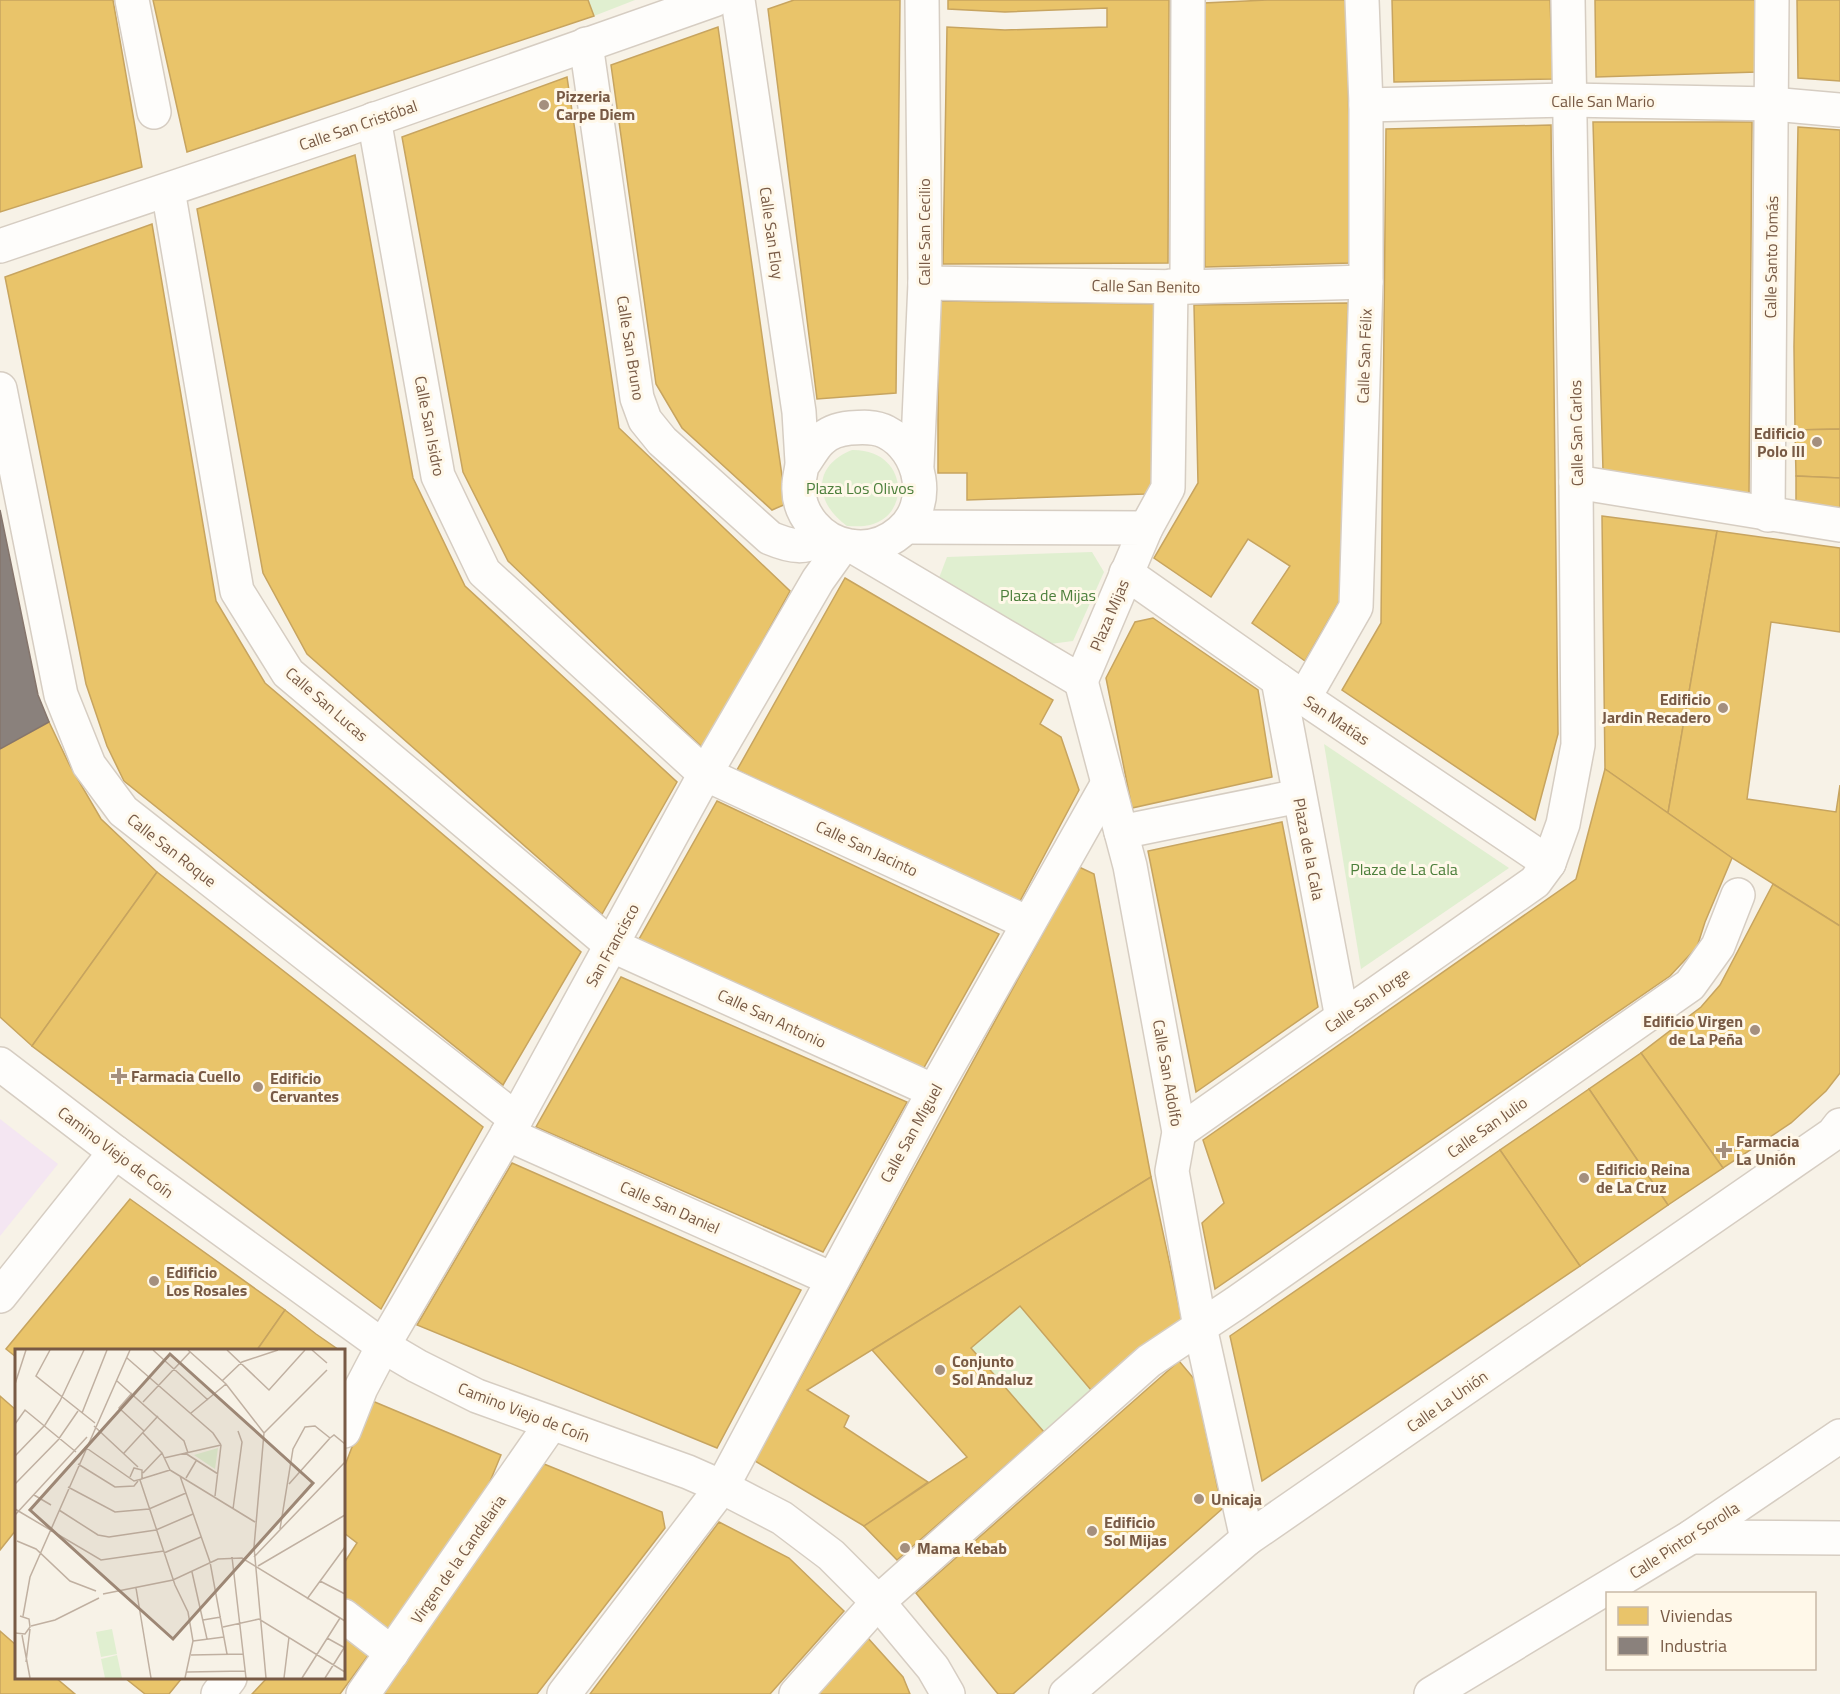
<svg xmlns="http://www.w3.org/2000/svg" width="1840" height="1694" viewBox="0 0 1840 1694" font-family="'Titillium Web',sans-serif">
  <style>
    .education { fill: #f4e6f2 }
    .green { fill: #e0efd0 }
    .homes { fill: #e9c46a; stroke: #c7a45f; stroke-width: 1.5 }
    .industry { fill: #8a817c; stroke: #85756c; stroke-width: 1.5 }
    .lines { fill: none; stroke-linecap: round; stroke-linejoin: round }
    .street-casing { stroke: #d6cdc2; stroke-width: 36 }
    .street { stroke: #fefdfb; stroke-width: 33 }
    .poi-dot { fill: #a48f7e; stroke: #fff8e9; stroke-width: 2 }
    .labels { text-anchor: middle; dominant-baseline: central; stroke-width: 6; stroke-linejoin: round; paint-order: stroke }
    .poi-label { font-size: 16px; font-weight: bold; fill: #785a45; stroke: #fff8e9; text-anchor: start }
    .street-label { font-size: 16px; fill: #785a45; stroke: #fff8e9 }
    .park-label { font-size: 16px; fill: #4c7f3b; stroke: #fff8e9 }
    .inset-road { fill: none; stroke: #c0b0a1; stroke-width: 1.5 }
    .view { fill: #9d8775; fill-opacity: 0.15; stroke: #9d8775; stroke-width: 3 }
    .inset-edge { fill: none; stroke: #785a45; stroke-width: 3 }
  </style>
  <rect width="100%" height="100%" fill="#f7f2e7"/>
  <!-- education -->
  <polygon class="education" points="0,1119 58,1164 0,1236"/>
  <!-- green -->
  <g class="green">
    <polygon points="588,0 635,0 594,16"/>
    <path d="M852 450C908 449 912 515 870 525 862 527 854 526 847 526 814 502 812 466 852 450Z"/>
    <polygon points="1092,552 1104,572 1073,641 1050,644 939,578 947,557"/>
    <polygon points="1324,744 1509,868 1361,969"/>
    <polygon points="1020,1306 1091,1390 1044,1432 971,1348"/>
  </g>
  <!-- homes -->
  <g class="homes">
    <polygon points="0,0 113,0 142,167 0,212"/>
    <polygon points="153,0 588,0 594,16 187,152"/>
    <polygon points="794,0 900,0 896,393 817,399 768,9"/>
    <polygon points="948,0 1169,0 1168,263 943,264 947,27 1005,30 1107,27 1107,8 1005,12 948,9"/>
    <polygon points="1267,0 1347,0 1351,263 1205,267 1204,3"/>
    <polygon points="1392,0 1550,0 1553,79 1394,82"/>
    <polygon points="1595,0 1757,0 1757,72 1596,77"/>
    <polygon points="1797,0 1840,0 1840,81 1798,78"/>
    <polygon points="718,27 786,504 772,510 682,428 656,384 611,65"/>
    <polygon points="567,77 619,428 790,591 704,749 508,561 463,472 402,137"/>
    <polygon points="1593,122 1752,122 1749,495 1603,470"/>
    <polygon points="1551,125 1558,734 1535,820 1342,690 1381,623 1386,129"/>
    <polygon points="1798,127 1840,130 1840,429 1795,430 1794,347"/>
    <polygon points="355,155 413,478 465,586 677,782 602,914 307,654 263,573 197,209"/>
    <polygon points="152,224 216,601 265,683 581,952 503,1085 124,781 107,746 86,684 5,277"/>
    <polygon points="938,301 1159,304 1159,477 1145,494 967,500 967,473 938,473"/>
    <polygon points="1348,303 1340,600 1305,661 1252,623 1290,566 1248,539 1211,597 1154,558 1198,483 1194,305"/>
    <polygon points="1840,429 1840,478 1796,476 1795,430"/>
    <polygon points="1796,476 1840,478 1840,508 1796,505"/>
    <polygon points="1602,516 1717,531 1668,813 1605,769"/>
    <polygon points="1717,531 1840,548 1840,632 1771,622 1747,799 1836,812 1840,785 1840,926 1732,858 1668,813"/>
    <polygon points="845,578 1053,700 1040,724 1061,737 1079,790 1019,903 737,770"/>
    <polygon points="1153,618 1258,690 1272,777 1132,808 1106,678 1135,622"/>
    <polygon points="49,722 70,766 101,819 157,872 32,1046 0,1017 0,749"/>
    <polygon points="1605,769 1732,858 1705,922 1697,947 1670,976 1215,1289 1202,1223 1224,1203 1203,1140 1576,879"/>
    <polygon points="717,801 999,934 922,1071 638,941"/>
    <polygon points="1282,822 1318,1007 1196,1092 1148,851"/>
    <polygon points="1079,867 1094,874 1151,1177 807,1390 849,1416 844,1427 928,1482 864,1526 755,1461"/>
    <polygon points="157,872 483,1127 381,1309 32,1046"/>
    <polygon points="1773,884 1840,926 1840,1073 1826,1091 1791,1123 1723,1168 1641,1053 1701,1007 1720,985"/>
    <polygon points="621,977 907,1102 823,1252 536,1127"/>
    <polygon points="1641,1053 1723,1168 1668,1205 1589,1089"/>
    <polygon points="1589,1089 1668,1205 1580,1266 1500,1150"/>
    <polygon points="1500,1150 1580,1266 1262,1481 1230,1336"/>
    <polygon points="512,1163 801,1290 717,1448 417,1325"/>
    <polygon points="1151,1177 1182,1321 1138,1349 1091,1390 1020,1306 971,1348 1044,1432 897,1560 864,1526 967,1457 872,1350"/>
    <polygon points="130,1199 285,1310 257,1350 16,1350 16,1357 6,1349"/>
    <polygon points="285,1310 316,1334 339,1350 257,1350"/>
    <polygon points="1179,1361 1195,1380 1222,1509 1013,1694 998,1694 916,1593"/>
    <polygon points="0,1396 16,1410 16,1530 0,1550"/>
    <polygon points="370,1400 501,1455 479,1508 389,1636 344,1602 344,1563 357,1543 344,1533 344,1468"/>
    <polygon points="544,1464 662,1512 665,1528 537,1694 382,1694"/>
    <polygon points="719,1522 789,1558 844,1611 770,1694 590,1694"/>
    <polygon points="0,1631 16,1645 16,1678 56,1678 75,1694 0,1694"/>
    <polygon points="344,1633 370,1653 340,1694 252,1694 267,1678 344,1678"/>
    <polygon points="867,1637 903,1677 910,1694 816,1694"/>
    <polygon points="125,1678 182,1678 169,1694 145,1694"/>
  </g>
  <!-- industry -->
  <polygon class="industry" points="0,510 38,695 49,722 0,749"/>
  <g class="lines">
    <defs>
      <g id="street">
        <polyline points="132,0 154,112"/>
        <path d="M738 0 799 412C800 429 801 446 802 462 802 470 799 477 799 485 797 514 821 542 850 546 868 549 886 544 900 532 933 505 922 450 886 432 875 426 862 427 850 428 840 429 829 432 821 440 814 446 808 458 802 466"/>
        <path d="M586 44 637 398 645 420 662 441 770 538C794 548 803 548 827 539"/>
        <polyline points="1366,105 1569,100 1773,104 1840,110"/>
        <polyline points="374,119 438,476 484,572 705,774 1028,923"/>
        <polyline points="168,190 237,591 288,673 611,945 934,1091"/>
        <polyline points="0,246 350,128 714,0"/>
        <polyline points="925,283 1187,287 1366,282"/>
        <polyline points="1187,287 1188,0"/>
        <polyline points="0,389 61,695 89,765 123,811 516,1119"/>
        <polyline points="917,465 925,283 922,0"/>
        <polyline points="1576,482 1840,525"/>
        <polyline points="1768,515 1772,0"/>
        <polyline points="1146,528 1168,488 1171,286"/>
        <polyline points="854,547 1081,681 1146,528 907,527"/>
        <polyline points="1126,573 1304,698 1549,863"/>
        <polyline points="1278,680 1342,1018"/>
        <polyline points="1081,681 1130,866 1179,1132 1172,1171 1200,1327 1247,1539"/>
        <polyline points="1304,698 1356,607 1366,282 1366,105 1362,0"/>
        <polyline points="1121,832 1299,796"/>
        <polyline points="0,1064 115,1152 383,1346 417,1366 477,1396 688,1472 722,1487 782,1518 831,1555 878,1602 933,1668 948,1694"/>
        <polyline points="1179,1132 1535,882 1549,863 1563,824 1578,745 1576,482 1568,0"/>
        <polyline points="507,1134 832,1279"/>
        <polyline points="0,1296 115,1152"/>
        <polyline points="344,1431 361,1388 383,1346 516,1119 705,774 818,580 843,545"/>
        <polyline points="1691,1537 1840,1538"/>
        <polyline points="344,1616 392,1653"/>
        <polyline points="218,1694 230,1678"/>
        <polyline points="363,1694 551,1424"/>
        <polyline points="564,1694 722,1487 934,1091 1108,783"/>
        <polyline points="796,1694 878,1602 1149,1361 1236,1303 1690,985 1718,946 1738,895"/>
        <polyline points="1066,1694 1247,1539 1833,1134 1840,1125"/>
        <polyline points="1431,1694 1691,1537 1840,1436"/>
      </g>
    </defs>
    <!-- street casing -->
    <use href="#street" class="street-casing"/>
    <!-- street -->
    <use href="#street" class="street"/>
  </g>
  <!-- markers -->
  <g class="poi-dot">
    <circle cx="544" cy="105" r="6"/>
    <circle cx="1817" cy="442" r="6"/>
    <circle cx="1723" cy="708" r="6"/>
    <circle cx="1755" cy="1030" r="6"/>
    <path d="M116 1067h6v6h6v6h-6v6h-6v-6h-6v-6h6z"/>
    <circle cx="258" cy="1087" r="6"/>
    <path d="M1721 1141h6v6h6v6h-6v6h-6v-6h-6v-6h6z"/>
    <circle cx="1584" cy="1178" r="6"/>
    <circle cx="154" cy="1281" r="6"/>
    <circle cx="940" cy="1370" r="6"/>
    <circle cx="1199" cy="1499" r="6"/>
    <circle cx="1092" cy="1531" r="6"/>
    <circle cx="905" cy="1548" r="6"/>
  </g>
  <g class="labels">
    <!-- poi labels -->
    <g class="poi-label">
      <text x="556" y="96">Pizzeria<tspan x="556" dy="18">Carpe Diem</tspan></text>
      <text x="1805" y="433" text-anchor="end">Edificio<tspan x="1805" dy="18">Polo III</tspan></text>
      <text x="1711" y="699" text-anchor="end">Edificio<tspan x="1711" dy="18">Jardin Recadero</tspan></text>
      <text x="1743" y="1021" text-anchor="end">Edificio Virgen<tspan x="1743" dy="18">de La Peña</tspan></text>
      <text x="131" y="1076">Farmacia Cuello</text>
      <text x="270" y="1078">Edificio<tspan x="270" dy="18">Cervantes</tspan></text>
      <text x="1736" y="1141">Farmacia<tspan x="1736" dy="18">La Unión</tspan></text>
      <text x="1596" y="1169">Edificio Reina<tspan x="1596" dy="18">de La Cruz</tspan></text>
      <text x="166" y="1272">Edificio<tspan x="166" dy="18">Los Rosales</tspan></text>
      <text x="952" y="1361">Conjunto<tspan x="952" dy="18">Sol Andaluz</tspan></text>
      <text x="1211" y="1499">Unicaja</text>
      <text x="1104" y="1522">Edificio<tspan x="1104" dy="18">Sol Mijas</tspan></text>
      <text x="917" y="1548">Mama Kebab</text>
    </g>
    <!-- street labels -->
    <g class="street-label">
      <text x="1603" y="101">Calle San Mario</text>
      <text transform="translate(358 125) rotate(-19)">Calle San Cristóbal</text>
      <text transform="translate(924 232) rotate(-90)">Calle San Cecilio</text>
      <text transform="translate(772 233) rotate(82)">Calle San Eloy</text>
      <text transform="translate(1771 257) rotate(-89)">Calle Santo Tomás</text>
      <text transform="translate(1146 286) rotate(1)">Calle San Benito</text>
      <text transform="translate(631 348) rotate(81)">Calle San Bruno</text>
      <text transform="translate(1364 356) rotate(-88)">Calle San Félix</text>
      <text transform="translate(430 426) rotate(79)">Calle San Isidro</text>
      <text transform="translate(1576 433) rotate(-91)">Calle San Carlos</text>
      <text transform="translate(1109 615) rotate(-67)">Plaza Mijas</text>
      <text transform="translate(327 704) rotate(41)">Calle San Lucas</text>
      <text transform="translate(1337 720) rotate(34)">San Matías</text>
      <text transform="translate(867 848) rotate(25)">Calle San Jacinto</text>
      <text transform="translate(1309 849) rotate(79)">Plaza de la Cala</text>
      <text transform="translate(172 850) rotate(38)">Calle San Roque</text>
      <text transform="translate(612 945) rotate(-61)">San Francisco</text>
      <text transform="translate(1367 1000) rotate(-35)">Calle San Jorge</text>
      <text transform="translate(772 1018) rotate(25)">Calle San Antonio</text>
      <text transform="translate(1168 1073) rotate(80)">Calle San Adolfo</text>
      <text transform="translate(1487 1127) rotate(-35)">Calle San Julio</text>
      <text transform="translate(911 1133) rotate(-61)">Calle San Miguel</text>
      <text transform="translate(116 1152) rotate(37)">Camino Viejo de Coín</text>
      <text transform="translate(670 1207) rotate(24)">Calle San Daniel</text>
      <text transform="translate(1447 1401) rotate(-35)">Calle La Unión</text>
      <text transform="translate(524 1412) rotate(21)">Camino Viejo de Coín</text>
      <text transform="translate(1684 1540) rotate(-33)">Calle Pintor Sorolla</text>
      <text transform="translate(458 1559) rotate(-55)">Virgen de la Candelaria</text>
    </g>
    <!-- park labels -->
    <g class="park-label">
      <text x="860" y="488">Plaza Los Olivos</text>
      <text x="1048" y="595">Plaza de Mijas</text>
      <text x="1404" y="869">Plaza de La Cala</text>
    </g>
  </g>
  <!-- overview -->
  <g transform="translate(15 1349)">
    <rect width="330" height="330" fill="#f7f2e7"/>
    <path d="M203 99 200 120 179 106ZM97 280 102 305 86 308 81 283ZM102 306 107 329H90L86 310Z" fill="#e0efd0"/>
    <path class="inset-road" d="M35 1 21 27 80 74M138 1 193 51M173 1 211 35 249 84 239 198 251 329M212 1 254 41 290 1M297 1 312 14M112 9 198 84 206 96M102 32 169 92 173 104M207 32 227 13 263 1M0 35 11 1M117 44 104 59 129 82M128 53 175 3M67 64 92 1M176 64 211 35M0 75 10 61 61 103M79 77 123 118M128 84 147 104M249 84 312 21M315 89 319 86 330 95M70 98 119 132 127 130V121L119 119 115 128M109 104 143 67M170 104 203 125M0 107 30 76 45 52 69 1M149 109 206 96M63 115 100 138 119 137 123 132M155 121 240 173M165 127 195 213 212 305M171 129 181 112M126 130 155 121 147 104 128 124M125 131 160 236 173 263 178 292 170 329M0 135 43 91 63 62M274 135 315 89M53 138 100 163 134 160 171 144M19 146 36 156M200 147 206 96M0 160 86 211 149 202M218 160 227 93 223 82M44 161 83 186 94 188 141 181 178 165M0 166 72 88M265 180 278 100 290 78 300 77 315 89M2 192 21 200 55 232 81 242M149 204 186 188M217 208 231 329M239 208 330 113M243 217 330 166M177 223 192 290M305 232 330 245M121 239 136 329M88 245 158 231 203 210 227 209 330 272M292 250 330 198M8 267 15 228 115 1M188 271 206 268M16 277 40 271 84 249M208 278 244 270 330 323M0 284 10 285 15 278 14 270 5 267M7 286 15 329M312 289 330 299M178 292 209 288M176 306 228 305M11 313 15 280M172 323 230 322M269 329 274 288M287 329 325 269M310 329 329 299"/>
    <path class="view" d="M155 5 298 134 158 290 15 161Z"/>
    <rect width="330" height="330" class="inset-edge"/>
  </g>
  <!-- legend -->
  <rect x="1606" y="1592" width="210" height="78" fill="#fff8e9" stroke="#c9b9a7" stroke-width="1.5"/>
  <rect x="1618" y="1607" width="30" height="18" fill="#e9c46a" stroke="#c9b9a7" stroke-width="1.5"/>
  <text x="1660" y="1622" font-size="18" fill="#785a45">Viviendas</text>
  <rect x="1618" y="1637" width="30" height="18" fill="#8a817c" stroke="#c9b9a7" stroke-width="1.5"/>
  <text x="1660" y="1652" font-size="18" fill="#785a45">Industria</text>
</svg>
